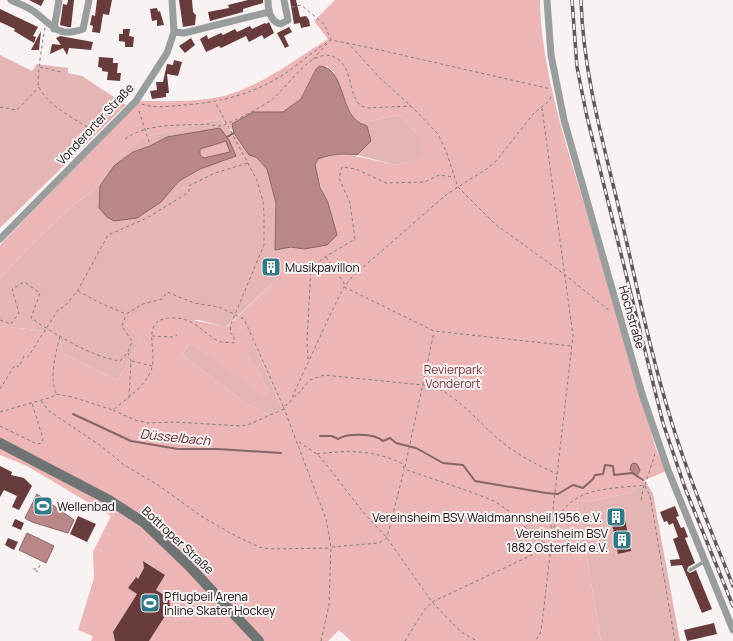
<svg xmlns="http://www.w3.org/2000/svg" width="733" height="641" viewBox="0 0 733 641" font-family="Manrope,sans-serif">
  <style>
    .green { fill: #e5b5b6 }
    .forest { fill: #ecb5b6; fill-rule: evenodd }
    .water { fill: #ba8788; stroke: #886465; fill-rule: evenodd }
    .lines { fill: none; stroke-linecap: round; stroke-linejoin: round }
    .stream { stroke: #886465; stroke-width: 2 }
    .building { fill: #683b3d }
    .path { stroke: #7f7b7b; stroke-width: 1; stroke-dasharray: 3 3; stroke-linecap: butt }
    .service { stroke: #9a9d9d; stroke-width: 3.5 }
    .minor { stroke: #9a9d9d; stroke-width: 7 }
    .secondary { stroke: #707374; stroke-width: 10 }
    .rail-casing { stroke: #5d5959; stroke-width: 3.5 }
    .rail { stroke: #f9f2f2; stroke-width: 2; stroke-dasharray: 6; stroke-linecap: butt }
    .labels { text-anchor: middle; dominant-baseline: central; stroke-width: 4; stroke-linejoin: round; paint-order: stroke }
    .street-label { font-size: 12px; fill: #141212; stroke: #f9f2f2 }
    .poi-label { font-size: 12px; fill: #141212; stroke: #f9f2f2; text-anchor: start }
    .park-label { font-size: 12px; fill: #753238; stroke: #f9f2f2 }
    .water-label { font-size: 13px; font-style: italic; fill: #5c1c23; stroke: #f9f2f2 }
  </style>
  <rect width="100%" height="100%" fill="#f9f2f2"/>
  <!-- green -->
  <g class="green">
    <polygon points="0,55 32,71 37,64 68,68 68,73 82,76 126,105 0,228"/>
    <path d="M399 115C415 130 422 136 424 159L396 165 357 155 371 141 367 126 360 123Z"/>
    <polygon points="220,119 267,169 276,203 275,250 281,261 278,278 226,327 199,320 125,324 141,338 118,380 63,354 60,340 46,331 0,326 0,278 34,242 71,207 96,188 112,165 141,138"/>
    <polygon points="190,342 269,391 246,352 255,346 282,409 270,415 244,402 182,355"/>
    <polygon points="645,480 653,494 680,641 601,641 577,500 585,502 630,493"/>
  </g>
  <!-- forest -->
  <g class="forest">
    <path d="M335 0H540C541 74 570 156 591 226 613 300 634 375 656 449L666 471 645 480 630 493 585 502 577 500 601 641H351L339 630 328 641H149L167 613 173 617 176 611 170 607 168 598 156 590 165 575 145 562 144 568 138 579 135 577 129 588 137 594 113 632 115 641H91L93 636 78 630 94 578 93 552 111 516 27 466 0 455V326L46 331 60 340 63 354 118 380 141 338 125 324 128 315 147 311 227 327 278 278 281 261 275 250 291 247 304 249 337 235 316 171 315 165 318 159 342 153 396 165 423 159C422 136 415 130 399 115L360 123 356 121 341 95 334 72 327 66 316 69 301 99 283 112 233 128V131L220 119 141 138 112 165 96 188 71 207 34 242 0 278V245L140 101C162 101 186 102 208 99 253 93 291 62 328 39L314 21ZM189 343 267 398 269 391 246 352 255 346 282 409 270 415 244 402 182 355Z"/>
    <polygon points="225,141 230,152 204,158 200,155 200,150"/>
  </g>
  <!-- water -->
  <g class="water">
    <path d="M320 66C343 68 340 105 356 120 358 123 363 124 367 126L371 141 357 155C343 153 332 154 318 159L315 165 320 187 328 203 337 235 327 245 304 249 291 247 275 250 276 203 267 169 256 157 249 155 234 133 232 124 253 112H283L301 99 316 69Z"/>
    <path d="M220 128 229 140 236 156 200 169 179 181 161 202 137 218 114 221 107 217 99 208 100 186 114 166 133 152 150 146 167 137ZM226 141 230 152 204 158 200 155V149Z"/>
    <polygon points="633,463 637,464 640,470 637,476 630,470 631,465"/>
    <polygon points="37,494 74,520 68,533 32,522 25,518"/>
    <polygon points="27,533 54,546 46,563 19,550"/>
  </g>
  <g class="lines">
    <!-- stream -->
    <g class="stream">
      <polyline points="227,137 234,133"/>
      <polyline points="73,414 131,441 178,449 217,449 281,453"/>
      <path d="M320 436H332L338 439C347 433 374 433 383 441L390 438 396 443 416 448 443 463 463 465 475 481 546 493 558 494 573 485 583 488 593 479 595 475 603 474 605 465 613 466 614 475 632 473 643 480"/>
    </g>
  </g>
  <!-- building -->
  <g class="building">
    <polygon points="29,0 44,0 41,6"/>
    <polygon points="68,0 74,0 71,27 68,27 60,25 63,4 67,5"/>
    <polygon points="97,0 112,0 109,15 103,14 100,33 92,32 93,26 90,25 92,15 95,16"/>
    <polygon points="179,0 192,0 193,12 196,15 195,25 183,27"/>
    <polygon points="248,0 263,0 263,3 243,9 243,12 210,21 208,12 229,8 228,5"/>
    <polygon points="290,0 296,0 300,17 306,16 309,20 310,26 301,28 300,23 294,24"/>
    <polygon points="157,8 158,12 160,11 164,25 157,26 157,20 152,21 150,9"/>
    <polygon points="0,9 38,27 33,36 36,37 34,43 14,31 15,29 0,22"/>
    <polygon points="269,22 274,33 264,39 262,35 249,42 246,36 221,48 219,46 206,52 200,39 207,35 208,39 221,33 223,35 235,29 237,32 250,26 252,29 265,23 266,24"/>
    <polygon points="289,27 292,32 284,36 289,46 285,48 277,33"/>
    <polygon points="123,29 130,29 129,36 134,37 133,47 125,47 125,42 119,41 119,34 123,34"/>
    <polygon points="41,31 39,50 31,50"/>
    <polygon points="60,36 93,42 91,50 69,48 67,55 63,48 50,54 52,44 61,45 56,38"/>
    <polygon points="191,38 195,45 185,53 179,46"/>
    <polygon points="99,57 113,58 113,63 118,63 117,73 121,73 120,81 107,80 108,72 102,71 102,68 98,67"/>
    <polygon points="174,60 182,62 178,76 167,74 169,93 166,93 166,97 152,99 150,91 157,90 156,82 163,82 167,64 173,65"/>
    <polygon points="267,260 278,263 277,272 270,273 265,270 264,264"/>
    <polygon points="0,466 12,472 11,475 24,478 32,486 19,510 12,507 17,496 4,490 0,497"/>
    <polygon points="675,506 679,516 676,517 681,528 684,527 688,537 685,538 695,563 688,567 687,571 690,573 696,570 712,609 702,613 682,565 671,566 670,560 680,559 673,539 678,537 673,523 669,525 667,521 664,522 660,512"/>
    <polygon points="623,508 631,551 618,554 612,523 609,524 607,511"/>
    <polygon points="78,516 96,524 87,542 70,534"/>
    <polygon points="15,519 24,523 21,530 12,526"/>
    <polygon points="8,538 18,542 14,550 5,545"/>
    <polygon points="143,561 165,575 156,590 169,598 170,607 176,611 173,617 167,613 149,641 115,641 113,632 137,594 128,588 136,577 138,579 144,568"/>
    <polygon points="714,623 717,634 687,641 684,630"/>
  </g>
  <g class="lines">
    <!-- path -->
    <g class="path">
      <polyline points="292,7 301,5 324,24 331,40"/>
      <path d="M45 28C43 40 36 78 39 87 47 106 79 121 95 132"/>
      <polyline points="347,42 382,80 411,106 438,134 446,151 458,187 495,224 564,274 611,312"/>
      <polyline points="313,59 329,42"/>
      <polyline points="40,67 61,72"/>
      <path d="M142 104C155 109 171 106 184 105 222 102 254 94 286 73 301 62 315 50 331 40L371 48 551 89"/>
      <polyline points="0,107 17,110 39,87"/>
      <polyline points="542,108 573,336 550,536"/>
      <polyline points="139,111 149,142"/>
      <path d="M125 139C148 122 182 126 209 124 212 125 215 126 218 126 227 126 261 107 270 101 288 89 314 40 339 60 353 72 348 94 361 106L367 108 411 106"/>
      <polyline points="326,257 344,283 344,287 434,331 571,346"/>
      <polyline points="78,291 98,302 126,314 143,304 162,299 167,292 194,303 219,307 244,319 283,406"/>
      <path d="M0 320 11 324 19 313 12 289 24 282 40 293 31 318C55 334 91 357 120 361L128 352 132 341 122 326 126 315"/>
      <polyline points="152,336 173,337 177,335"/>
      <polyline points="128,353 131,361 129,397"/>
      <polyline points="308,359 307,341 311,268 325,257 355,239 350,203 339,178 342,167 356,169 386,183 425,182 439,175 454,177"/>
      <polyline points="132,361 152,366"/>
      <polyline points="0,389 15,365 19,367 24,356 28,357 58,310 65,306 78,290 108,235 147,218 189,192 189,186 215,173 248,163"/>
      <path d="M56 393C49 376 56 353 60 336"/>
      <path d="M293 396H296L310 380 324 375 433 386C458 397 476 419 496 437 514 453 535 464 557 474"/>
      <polyline points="41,401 49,411 101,446 124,465 158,485 201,516 232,534 259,547 270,549 330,548"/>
      <polyline points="113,410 135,420 148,423 176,422 240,426 250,424 284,409"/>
      <path d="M0 412 52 397 56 394 72 397 113 410C126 399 142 389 150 373 161 352 135 316 176 318 195 319 203 333 218 341 222 343 229 342 234 343V335L230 333 231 324 264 245V213L263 202 257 180 215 102"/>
      <polyline points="0,426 37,444 42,443 43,439 32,403"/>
      <polyline points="299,442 317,454 326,464 363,512 387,538 432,602 461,632 477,641"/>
      <path d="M317 454C348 450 375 450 403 464L404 469 474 493 494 501 509 511 537 539 551 546 542 624 540 634 535 641"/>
      <polyline points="405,467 434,332"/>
      <polyline points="645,486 650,496 675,641"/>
      <polyline points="641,500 644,485"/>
      <polyline points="332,547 379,543 387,538 404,470"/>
      <polyline points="38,572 33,569 38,569 40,565"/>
      <polyline points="321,641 329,605 331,547 326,519 283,406 289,404 331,313 344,287 353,276 447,194 488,168 497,160 534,113 547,103 552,95"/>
      <path d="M405 641 425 609 432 602 551 546C550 536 553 529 557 520 573 486 613 489 645 485L655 454"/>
    </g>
    <!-- service -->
    <polyline class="service" points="690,570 705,561"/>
    <!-- minor -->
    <g class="minor">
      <path d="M11 0C19 4 29 7 36 13 54 27 59 38 83 29L89 0"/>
      <path d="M268 0C268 9 270 22 281 24L288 20 284 0"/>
      <polyline points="547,0 551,55 564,120 642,394 668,470 733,630"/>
      <polyline points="54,29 59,0"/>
      <polyline points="174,32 184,33 269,12"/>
      <polyline points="0,239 136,101 167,53 174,32 172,0"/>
    </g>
    <!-- secondary -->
    <polyline class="secondary" points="0,443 109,500 143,522 190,567 259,641"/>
    <defs>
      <g id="rail">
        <polyline points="572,0 577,67 587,117 663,423 685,488 733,606"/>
        <path d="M581 0C583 72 603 142 620 213 636 282 650 352 671 420 688 476 711 531 733 586"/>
      </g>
    </defs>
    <!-- rail casing -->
    <use href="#rail" class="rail-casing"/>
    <!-- rail -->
    <use href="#rail" class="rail"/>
  </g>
  <!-- icons -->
  <defs>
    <symbol id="building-square" viewBox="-11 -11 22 22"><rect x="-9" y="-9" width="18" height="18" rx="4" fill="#337887" stroke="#f9f2f2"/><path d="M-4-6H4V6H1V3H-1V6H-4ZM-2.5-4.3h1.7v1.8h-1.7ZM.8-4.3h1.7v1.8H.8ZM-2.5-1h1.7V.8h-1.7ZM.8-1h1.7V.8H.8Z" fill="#fff"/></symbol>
    <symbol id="stadium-square" viewBox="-11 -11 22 22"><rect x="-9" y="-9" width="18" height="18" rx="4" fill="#337887" stroke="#f9f2f2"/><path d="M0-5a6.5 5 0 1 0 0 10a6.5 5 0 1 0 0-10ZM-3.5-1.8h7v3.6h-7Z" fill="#fff"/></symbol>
  </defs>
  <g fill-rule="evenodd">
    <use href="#building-square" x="260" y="256" width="22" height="22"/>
    <use href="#stadium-square" x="32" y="495" width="22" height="22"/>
    <use href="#building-square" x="605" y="506" width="22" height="22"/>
    <use href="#building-square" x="611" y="529" width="22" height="22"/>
    <use href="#stadium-square" x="139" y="592" width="22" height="22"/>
  </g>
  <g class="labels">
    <!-- street labels -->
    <g class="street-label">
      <text transform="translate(95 124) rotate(-47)">Vonderorter Straße</text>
      <text transform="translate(632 317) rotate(74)">Hochstraße</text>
      <text transform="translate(178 540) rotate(43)">Bottroper Straße</text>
    </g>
    <!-- poi labels -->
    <g class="poi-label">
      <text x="285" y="267">Musikpavillon</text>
      <text x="57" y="506">Wellenbad</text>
      <text x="602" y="517" text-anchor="end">Vereinsheim BSV Waidmannsheil 1956 e.V.</text>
      <text x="608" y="533" text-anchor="end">Vereinsheim BSV<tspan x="608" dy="14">1882 Osterfeld e.V.</tspan></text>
      <text x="164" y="596">Pflugbeil Arena<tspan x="164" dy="14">Inline Skater Hockey</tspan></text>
    </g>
    <!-- park labels -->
    <g class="park-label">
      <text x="453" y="369">Revierpark<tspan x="453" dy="14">Vonderort</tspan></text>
    </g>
    <!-- water labels -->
    <g class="water-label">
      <text transform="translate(175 437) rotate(6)">Düsselbach</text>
    </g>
  </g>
</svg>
